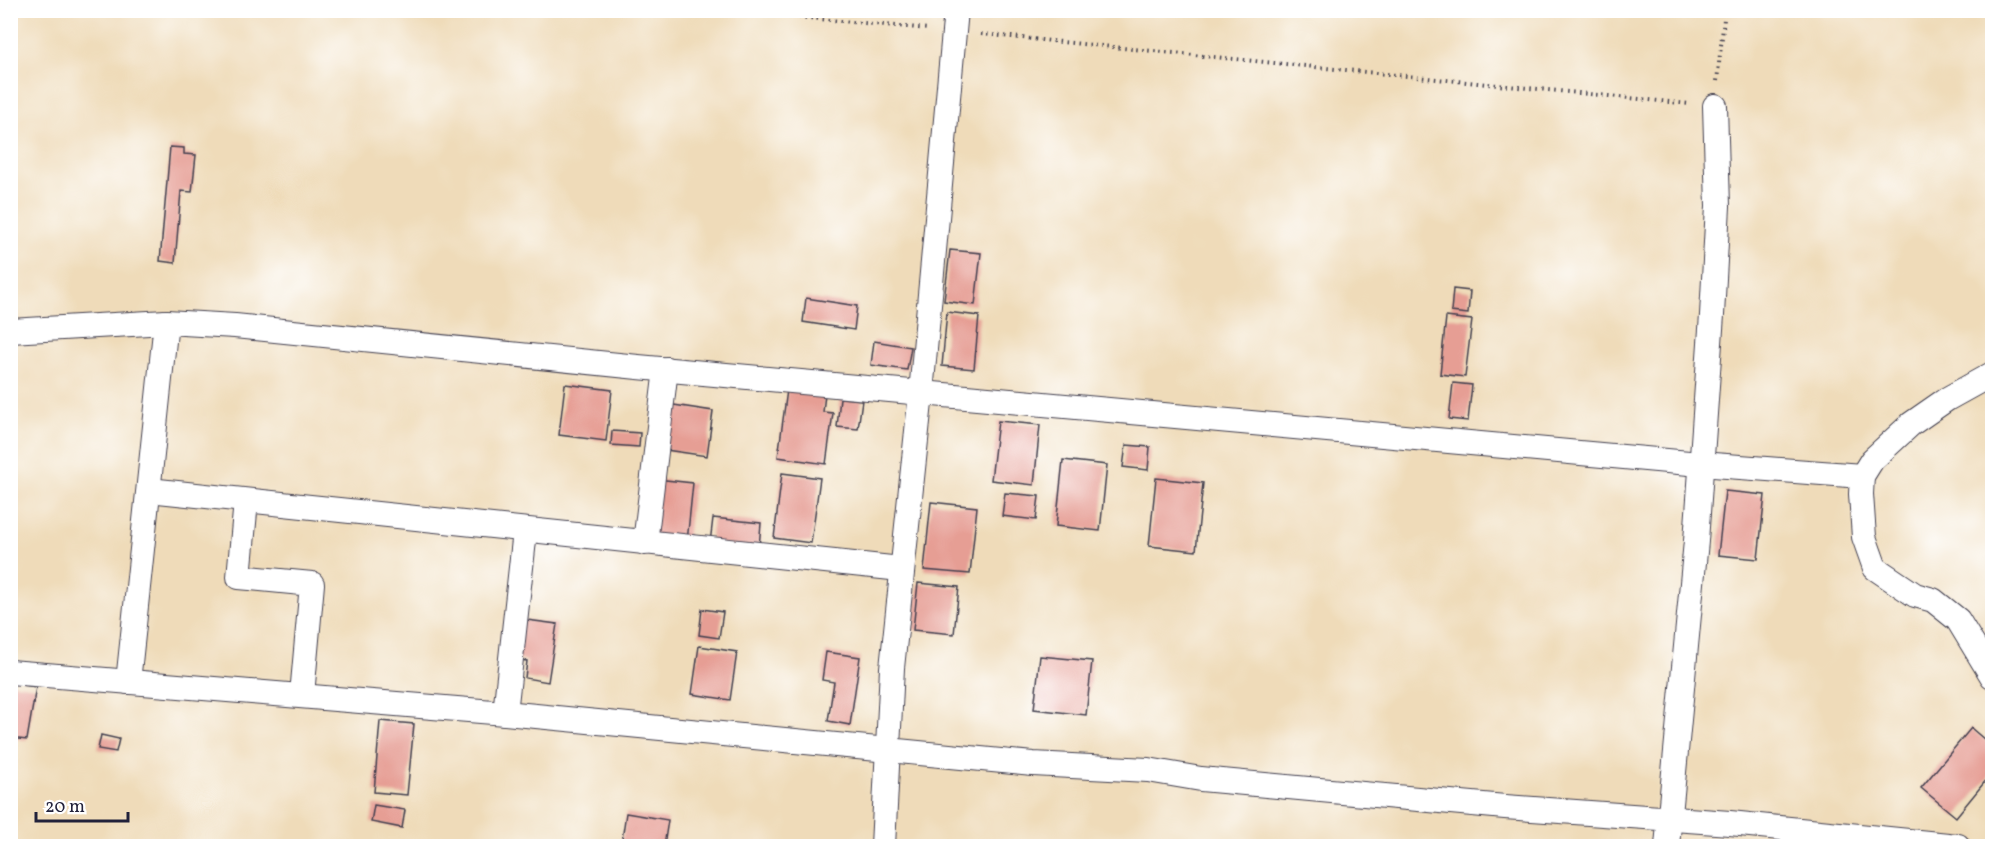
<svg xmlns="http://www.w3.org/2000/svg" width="2003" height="857" viewBox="0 0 2003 857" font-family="Vollkorn,serif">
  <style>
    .building { fill: #e69e94 }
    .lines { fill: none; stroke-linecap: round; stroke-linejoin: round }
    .street-casing { stroke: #413e4e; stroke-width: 26 }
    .path { stroke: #413e4e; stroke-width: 4; stroke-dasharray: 1.5 4.5; stroke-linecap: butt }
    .street { stroke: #fff; stroke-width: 24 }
  </style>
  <rect width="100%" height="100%" fill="#fff"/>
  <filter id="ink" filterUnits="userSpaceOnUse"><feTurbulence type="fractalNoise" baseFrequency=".0167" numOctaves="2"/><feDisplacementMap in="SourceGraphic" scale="12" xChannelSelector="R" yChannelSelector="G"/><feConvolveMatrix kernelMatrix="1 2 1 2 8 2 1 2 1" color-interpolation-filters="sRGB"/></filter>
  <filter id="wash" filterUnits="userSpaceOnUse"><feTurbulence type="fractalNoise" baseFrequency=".008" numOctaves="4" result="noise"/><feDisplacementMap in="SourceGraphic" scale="24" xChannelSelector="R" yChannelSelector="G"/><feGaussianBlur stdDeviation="1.35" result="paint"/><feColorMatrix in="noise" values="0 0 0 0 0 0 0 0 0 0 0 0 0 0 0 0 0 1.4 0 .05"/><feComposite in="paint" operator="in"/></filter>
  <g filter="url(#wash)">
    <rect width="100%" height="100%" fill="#efdbb9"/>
    <g id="blocks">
      <!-- building -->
      <g class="building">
        <polygon points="170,147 184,148 184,154 196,155 192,192 181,191 175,263 160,261"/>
        <polygon points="950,250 981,253 975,305 944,301"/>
        <polygon points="1453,289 1470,291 1468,314 1451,312"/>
        <polygon points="806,298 857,306 854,330 803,322"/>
        <polygon points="947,312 979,316 974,369 942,366"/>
        <polygon points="1446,317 1472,320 1465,377 1440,374"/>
        <polygon points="874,341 911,347 907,370 871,365"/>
        <polygon points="1453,383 1472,385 1468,421 1449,419"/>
        <polygon points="565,384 612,390 606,441 559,435"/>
        <polygon points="787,390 825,394 823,412 833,413 826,464 778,457"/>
        <polygon points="840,398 862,400 858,429 837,427"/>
        <polygon points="667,404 713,411 707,456 659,449"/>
        <polygon points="998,421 1040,425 1034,485 991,480"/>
        <polygon points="612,431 640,433 639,447 611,445"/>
        <polygon points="1126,445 1150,447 1148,470 1123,467"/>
        <polygon points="1063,460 1107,465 1100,531 1056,526"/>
        <polygon points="782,473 820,478 811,543 774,538"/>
        <polygon points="1156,478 1203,483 1196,551 1149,546"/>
        <polygon points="656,479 693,483 687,542 650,538"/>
        <polygon points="1725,491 1765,495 1758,559 1718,555"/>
        <polygon points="1005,493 1039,496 1036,520 1002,516"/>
        <polygon points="931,502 977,507 970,574 924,570"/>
        <polygon points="713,518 761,523 759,548 710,543"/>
        <polygon points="918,583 959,587 954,634 913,630"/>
        <polygon points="702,609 723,612 719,638 699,635"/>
        <polygon points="519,619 557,624 548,682 525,678 527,661 513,659"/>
        <polygon points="699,646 737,652 730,700 692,694"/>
        <polygon points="826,652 860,657 850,725 828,721 834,682 822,680"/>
        <polygon points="1040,656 1092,661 1086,715 1034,709"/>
        <polygon points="10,683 36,687 27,740 10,738"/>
        <polygon points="380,721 414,724 407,795 374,792"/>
        <polygon points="1971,728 1992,746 1992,773 1956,817 1921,788"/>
        <polygon points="101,735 119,739 116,752 98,749"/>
        <polygon points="374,805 405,810 402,828 371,822"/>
        <polygon points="626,813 668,820 664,846 621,846"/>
      </g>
    </g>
  </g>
  <g filter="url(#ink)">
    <use href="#blocks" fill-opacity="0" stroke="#413e4e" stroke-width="1.5"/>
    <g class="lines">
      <defs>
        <g id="street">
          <polyline points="10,331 166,322 235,326 638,367 1700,464 1862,476"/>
          <polyline points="1992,374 1947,399 1911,424 1872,460 1862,476 1861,494 1864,537 1875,568 1915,595 1933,600 1958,620 1992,676"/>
          <polyline points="149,490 901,569"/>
          <polyline points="246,501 239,577 312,584 302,695"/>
          <polyline points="645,543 666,369"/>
          <polyline points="10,672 505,713 1033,764 1148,770 1201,779 1505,807 1730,823 1958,846"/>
          <polyline points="128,682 166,322"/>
          <polyline points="505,713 525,531"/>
          <polyline points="883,846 892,668 921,393 956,10"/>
          <polyline points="1667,846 1696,541 1712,315 1718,206 1715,106"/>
        </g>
      </defs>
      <!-- street casing -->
      <use href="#street" class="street-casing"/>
      <!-- path -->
      <g class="path">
        <polyline points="721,10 929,29"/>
        <polyline points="981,34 1690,104"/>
        <polyline points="1717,81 1725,10"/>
      </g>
      <!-- street -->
      <use href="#street" class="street"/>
    </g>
  </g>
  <!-- margin -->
  <rect width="2003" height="857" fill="none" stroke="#fff" stroke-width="36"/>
  <!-- scale -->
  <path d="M36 812v9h92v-9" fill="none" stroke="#22223b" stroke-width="3"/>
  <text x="45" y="812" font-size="18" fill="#22223b" stroke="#ffffff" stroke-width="4.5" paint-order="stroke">20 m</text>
</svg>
